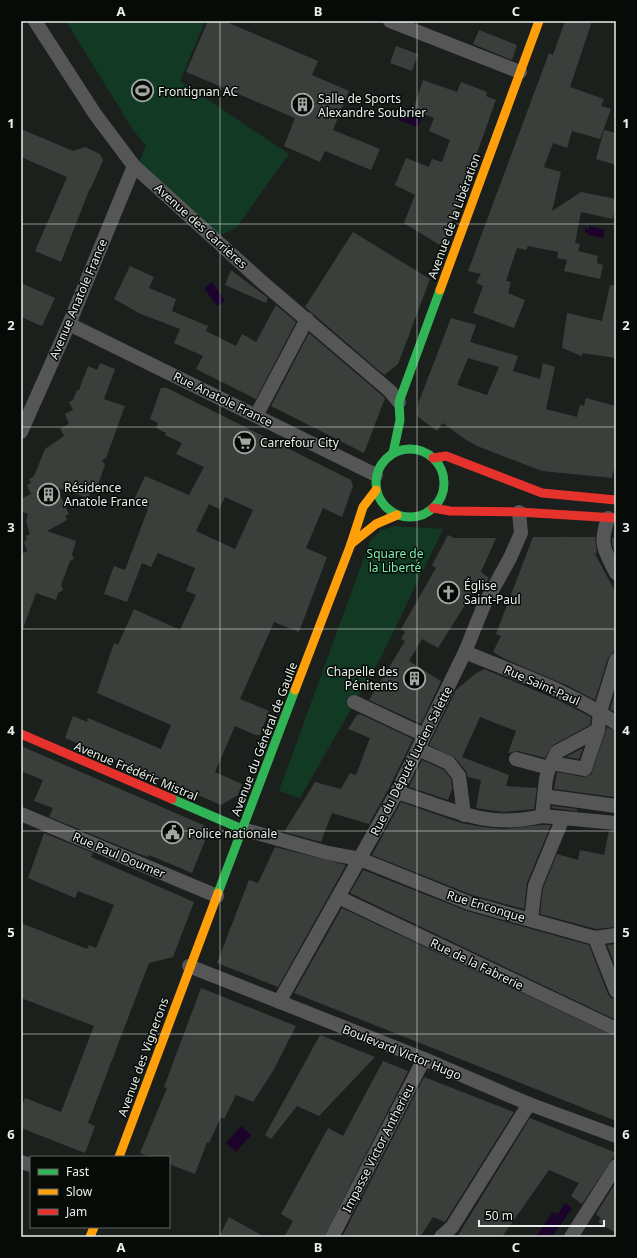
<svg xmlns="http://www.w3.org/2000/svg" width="637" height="1258" viewBox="0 0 637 1258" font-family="'Noto Sans',sans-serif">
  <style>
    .green { fill: #123924 }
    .water { fill: #1c032b }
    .building { fill: #3b3f3c; fill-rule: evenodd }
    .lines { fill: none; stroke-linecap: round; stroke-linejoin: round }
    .street { stroke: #565656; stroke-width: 14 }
    .fast { stroke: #30b455; stroke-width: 9 }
    .slow { stroke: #ff9f0a; stroke-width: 9 }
    .jam { stroke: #e5322d; stroke-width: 9 }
    .grid { fill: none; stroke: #e9efea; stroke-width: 1; stroke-opacity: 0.55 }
    .labels { text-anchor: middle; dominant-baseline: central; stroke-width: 3; stroke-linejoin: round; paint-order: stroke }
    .poi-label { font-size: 12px; fill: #e9efea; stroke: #070b08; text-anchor: start }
    .street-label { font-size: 12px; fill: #e9efea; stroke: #070b08 }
    .park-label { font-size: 12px; fill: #7df0ab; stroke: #070b08 }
    .neatline { fill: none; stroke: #e9efea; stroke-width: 1.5 }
    .grid-label { font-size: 13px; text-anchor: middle; font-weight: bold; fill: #e9efea }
  </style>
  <rect width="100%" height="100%" fill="#1b201d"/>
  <!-- green -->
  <g class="green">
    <polygon points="66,21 205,21 180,81 289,154 236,228 223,234 213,232 139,162 146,146 133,130"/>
    <polygon points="395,526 443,529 381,657 300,798 279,791 370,541 381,530"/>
  </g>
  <!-- water -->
  <g class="water">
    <polygon points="401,111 421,119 418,127 398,120"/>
    <polygon points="589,226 605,230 603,238 588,235 588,233 585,232 585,228 589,229"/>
    <polygon points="212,282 225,301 217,306 204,288"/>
    <polygon points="241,1126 251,1135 236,1152 226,1143"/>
    <polygon points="565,1203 572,1208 552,1237 537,1235 553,1212 558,1214"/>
  </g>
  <!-- building -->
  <g class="building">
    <polygon points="208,21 224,21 318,61 312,75 349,91 333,130 380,149 371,170 325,151 320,162 284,146 295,118 186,72"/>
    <polygon points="565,21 592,21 570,87 604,99 601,106 611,109 600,139 572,131 567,148 553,143 544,167 561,172 552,211 581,192 616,199 616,202 613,219 581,212 575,243 580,244 578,251 598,256 597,263 603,265 600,279 564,271 567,260 557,258 558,252 528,246 526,250 517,248 506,281 511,282 508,293 525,300 514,328 473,313 483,286 476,283 481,274 468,271 549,53 553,55"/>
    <polygon points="479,30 517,45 512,60 473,44"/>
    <polygon points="396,46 418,54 412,71 390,63"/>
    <polygon points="423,80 457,92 461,82 487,92 486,96 496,100 443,247 404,223 415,195 395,185 406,158 429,167 432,159 442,162 450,140 429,131 434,118 413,110"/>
    <polygon points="21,129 73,151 85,147 100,154 103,160 91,188 90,188 61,262 35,251 67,177 21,157"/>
    <polygon points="604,130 616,133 616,165 596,159"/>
    <polygon points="353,232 430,279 398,364 384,375 305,307"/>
    <polygon points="130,266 154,277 149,288 176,299 172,311 208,326 206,331 236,346 242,334 256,342 276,305 296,322 256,399 196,369 203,356 174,343 180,329 141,314 114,299"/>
    <polygon points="231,270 268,298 266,303 225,285"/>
    <polygon points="21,283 55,298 42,326 21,317"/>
    <polygon points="610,285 616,285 616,358 582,353 582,356 562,348 567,313 602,321"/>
    <path d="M451 318 476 325 470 342 518 356 513 371 540 379 543 363 555 367 546 409 577 417 580 405 584 406 586 398 616 406V462L612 478 542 471 477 446 466 440 443 423 437 431 417 416 418 404ZM468 358 499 367 487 395 457 385Z"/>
    <polygon points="309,333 385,398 364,453 271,406"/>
    <polygon points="100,363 115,369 104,399 125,406 106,458 102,460 105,465 96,490 92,489 88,498 56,487 69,514 65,516 67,520 47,531 76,541 72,554 74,559 70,561 61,585 63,590 58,593 56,600 36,593 23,629 21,628 21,554 27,551 24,542 27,540 26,536 30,534 26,521 28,514 21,511 21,499 31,494 27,485 31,483 29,479 34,476 45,449 64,436 60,428 69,424 65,414 73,410 69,402 73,400 77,390 79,390 88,366 97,370"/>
    <path d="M161 388H167L351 480 353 486 342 517 323 508 306 548 327 557 299 632 274 622 240 699 269 711 260 735H255L235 726 215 772 242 784 238 795 221 805 65 738 73 716 87 722 88 718 161 749 171 725 97 693 114 643 118 645 134 609 180 630 196 595 186 591 195 568 158 553 151 567 142 563 127 602 104 594 114 566 125 570 148 509 133 502 145 476 189 495 204 467 176 454 182 443 165 435 166 433 156 428 158 423 150 419ZM225 497 253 510 235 549 196 531 209 504 219 509Z"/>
    <polygon points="448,535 454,538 496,538 481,572 489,578 480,592 475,589 438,648 422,639 409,661 441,681 421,724 369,700 405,641 401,639 405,632 401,629 436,568 432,565"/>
    <polygon points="564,536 595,537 597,554 594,552 616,593 616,649 608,658 595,700 566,685 503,658 493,652 501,636 496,634 533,537 566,536"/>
    <polygon points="612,538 616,538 616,554 612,545"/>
    <polygon points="484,669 558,700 591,717 590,725 553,745 545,758 518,751 508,753 516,731 480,717 462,757 509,775 506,786 537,788 534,809 503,812 476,808 481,780 468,777 466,771 455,758 429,745 456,690 475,674"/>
    <polygon points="615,692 616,692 616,713 610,709"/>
    <polygon points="360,714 413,739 389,788 369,824 332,813 321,842 284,832 315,782 341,789 350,773 356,775 370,738 348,729 357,715"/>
    <polygon points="607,727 616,731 616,793 614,797 554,789 557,772 583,777 591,775"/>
    <polygon points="21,746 210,828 192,873 149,855 148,857 137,853 49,817 53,808 34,801 43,780 21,771"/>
    <polygon points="583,748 579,759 566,757"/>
    <polygon points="422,760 444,770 451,779 452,789 448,800 409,787"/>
    <polygon points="401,802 461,823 484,827 503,829 542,825 551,825 527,883 524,909 472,895 372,855"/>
    <polygon points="552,806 577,809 577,811 551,808"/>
    <polygon points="609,831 616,831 616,927 596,929 540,914 543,888 557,854 578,860 580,850 604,855"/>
    <polygon points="44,833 93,853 91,857 194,902 173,957 149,963 88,1123 95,1126 85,1153 21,1128 21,1108 25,1098 61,1112 94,1026 21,998 21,923 87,949 89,945 96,948 114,905 78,891 75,898 28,878"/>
    <polygon points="275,847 346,865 278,987 217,963 249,880 258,883"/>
    <polygon points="363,870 467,911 589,945 608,994 611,998 616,999 616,1020 350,893"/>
    <polygon points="342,908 616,1037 616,1121 294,993"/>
    <polygon points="616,944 616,968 607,945"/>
    <polygon points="201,988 296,1026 273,1071 253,1102 236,1095 224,1119 221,1117 209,1143 207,1142 195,1174 169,1164 169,1157 150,1157 140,1153 167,1088 164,1087"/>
    <polygon points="320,1035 375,1057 319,1116 297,1106 271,1139 265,1135"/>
    <polygon points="383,1061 408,1071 324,1237 284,1237 293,1221 281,1214 328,1128 343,1136"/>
    <polygon points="424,1077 514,1112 445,1222 433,1217 420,1237 342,1237"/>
    <polygon points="530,1118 616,1153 582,1204 571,1196 579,1183 549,1170 502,1237 457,1237"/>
    <polygon points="616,1182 616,1233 598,1222 601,1218 596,1214"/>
    <polygon points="229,1217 265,1237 219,1237"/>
  </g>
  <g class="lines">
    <!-- street -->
    <g class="street">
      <polyline points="35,21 95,114 134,166 261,281 390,391 399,402"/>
      <polyline points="390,21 520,72"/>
      <polyline points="69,324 376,475"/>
      <polyline points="256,416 307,319"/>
      <polyline points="21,432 69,324 134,166"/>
      <path d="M608 518C599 545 604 549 616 573"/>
      <path d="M465 652C515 673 572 692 616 723"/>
      <polyline points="354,702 424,735"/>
      <polyline points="418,749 449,763 459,776 464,815"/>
      <polyline points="516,759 549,768"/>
      <polyline points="552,763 585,769 598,730"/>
      <path d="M397 792C449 808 486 830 542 816L546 779 549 768 557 752 598 730 600 712 616 660"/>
      <polyline points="544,796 616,806"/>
      <polyline points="21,814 217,896"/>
      <polyline points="542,816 616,823"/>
      <polyline points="242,829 328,853 360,859 469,903 595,938 616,935"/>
      <polyline points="338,897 616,1029"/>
      <polyline points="531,920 535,886 563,818"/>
      <polyline points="595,938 616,991"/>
      <polyline points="189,966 424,1059 529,1104 616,1136"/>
      <polyline points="279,1002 397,792 465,652 484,605 510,558 521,533 519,512"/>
      <polyline points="21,1162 31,1165"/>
      <polyline points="332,1237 424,1059"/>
      <polyline points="441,1237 452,1227 529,1104"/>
      <polyline points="571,1237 616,1166"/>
    </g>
    <!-- fast -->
    <g class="fast">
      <circle cx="410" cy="483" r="34"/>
      <polyline points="393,453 400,420 399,402 440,290"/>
      <polyline points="172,799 242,829"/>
      <polyline points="218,893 295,690"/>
    </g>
    <!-- slow -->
    <g class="slow">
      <polyline points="440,290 539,21"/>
      <polyline points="351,544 376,524 397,515"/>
      <polyline points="295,690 351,544 363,507 376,490"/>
      <polyline points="119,1157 218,893"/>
      <polyline points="90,1237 94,1227"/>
    </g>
    <!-- jam -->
    <g class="jam">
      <polyline points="433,458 446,456 542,493 616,500"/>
      <polyline points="433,508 450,511 519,512 616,518"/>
      <polyline points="21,734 172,799"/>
    </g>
  </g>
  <!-- grid -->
  <path class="grid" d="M220 21V1237M417 21V1237M21 224H616M21 427H616M21 629H616M21 831H616M21 1034H616"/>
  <!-- icons -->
  <defs>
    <symbol id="stadium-ring" viewBox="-11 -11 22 22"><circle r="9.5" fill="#070b08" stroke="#a1a7a2" stroke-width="1.5"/><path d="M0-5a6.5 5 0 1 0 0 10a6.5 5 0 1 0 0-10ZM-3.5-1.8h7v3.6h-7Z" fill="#a1a7a2"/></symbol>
    <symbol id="building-ring" viewBox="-11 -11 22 22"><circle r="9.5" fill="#070b08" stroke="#a1a7a2" stroke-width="1.5"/><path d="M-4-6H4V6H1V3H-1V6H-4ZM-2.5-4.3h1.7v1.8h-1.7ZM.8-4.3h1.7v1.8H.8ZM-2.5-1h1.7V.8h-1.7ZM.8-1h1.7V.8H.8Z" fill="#a1a7a2"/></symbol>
    <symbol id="supermarket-ring" viewBox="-11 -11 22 22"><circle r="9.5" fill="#070b08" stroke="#a1a7a2" stroke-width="1.5"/><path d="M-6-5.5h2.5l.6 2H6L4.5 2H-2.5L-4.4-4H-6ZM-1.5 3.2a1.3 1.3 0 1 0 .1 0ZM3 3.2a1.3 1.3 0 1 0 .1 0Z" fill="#a1a7a2"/></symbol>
    <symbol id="church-ring" viewBox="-11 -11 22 22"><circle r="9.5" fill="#070b08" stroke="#a1a7a2" stroke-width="1.5"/><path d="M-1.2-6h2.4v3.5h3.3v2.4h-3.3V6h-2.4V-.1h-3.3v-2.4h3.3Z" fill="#a1a7a2"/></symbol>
    <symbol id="civic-ring" viewBox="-11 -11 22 22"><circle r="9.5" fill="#070b08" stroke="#a1a7a2" stroke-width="1.5"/><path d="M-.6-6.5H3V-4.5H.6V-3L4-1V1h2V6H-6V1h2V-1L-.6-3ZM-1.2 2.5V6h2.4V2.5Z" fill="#a1a7a2"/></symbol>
  </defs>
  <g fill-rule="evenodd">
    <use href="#stadium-ring" x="130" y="78" width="25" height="25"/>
    <use href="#building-ring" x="290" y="92" width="25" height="25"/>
    <use href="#supermarket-ring" x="232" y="430" width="25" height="25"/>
    <use href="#building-ring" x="36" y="482" width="25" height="25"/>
    <use href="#church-ring" x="436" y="580" width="25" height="25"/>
    <use href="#building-ring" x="402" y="666" width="25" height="25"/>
    <use href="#civic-ring" x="160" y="820" width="25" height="25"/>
  </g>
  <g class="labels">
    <!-- poi labels -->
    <g class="poi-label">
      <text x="158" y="91">Frontignan AC</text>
      <text x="318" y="98">Salle de Sports<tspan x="318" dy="14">Alexandre Soubrier</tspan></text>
      <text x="260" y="442">Carrefour City</text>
      <text x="64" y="487">Résidence<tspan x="64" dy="14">Anatole France</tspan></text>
      <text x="464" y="585">Église<tspan x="464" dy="14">Saint-Paul</tspan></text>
      <text x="398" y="671" text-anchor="end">Chapelle des<tspan x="398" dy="14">Pénitents</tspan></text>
      <text x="188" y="833">Police nationale</text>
    </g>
    <!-- street labels -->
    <g class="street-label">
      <text transform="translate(454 216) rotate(-70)">Avenue de la Libération</text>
      <text transform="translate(201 226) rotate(42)">Avenue des Carrières</text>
      <text transform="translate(78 299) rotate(-67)">Avenue Anatole France</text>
      <text transform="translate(223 399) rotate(26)">Rue Anatole France</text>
      <text transform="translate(542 685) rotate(24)">Rue Saint-Paul</text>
      <text transform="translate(264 739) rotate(-69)">Avenue du Général de Gaulle</text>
      <text transform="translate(411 761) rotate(-63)">Rue du Député Lucien Salette</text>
      <text transform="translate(136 771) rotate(23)">Avenue Frédéric Mistral</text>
      <text transform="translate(119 855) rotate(23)">Rue Paul Doumer</text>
      <text transform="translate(486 906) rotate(17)">Rue Enconque</text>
      <text transform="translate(477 964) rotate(26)">Rue de la Fabrerie</text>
      <text transform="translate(402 1052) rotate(22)">Boulevard Victor Hugo</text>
      <text transform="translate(143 1057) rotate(-70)">Avenue des Vignerons</text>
      <text transform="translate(378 1148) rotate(-63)">Impasse Victor Antherieu</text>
    </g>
    <!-- park labels -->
    <g class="park-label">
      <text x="395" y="553">Square de<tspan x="395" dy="14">la Liberté</tspan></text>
    </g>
  </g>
  <!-- border -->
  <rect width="637" height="1258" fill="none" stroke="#070b08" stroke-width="44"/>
  <!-- legend -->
  <rect x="30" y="1156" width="140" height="72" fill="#070b08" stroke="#616662"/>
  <rect x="38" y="1169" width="20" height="6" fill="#30b455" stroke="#616662"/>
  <text x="66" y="1176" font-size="12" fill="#e9efea">Fast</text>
  <rect x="38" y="1189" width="20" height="6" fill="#ff9f0a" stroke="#616662"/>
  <text x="66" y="1196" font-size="12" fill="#e9efea">Slow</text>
  <rect x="38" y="1209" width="20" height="6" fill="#e5322d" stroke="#616662"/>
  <text x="66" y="1216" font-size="12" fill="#e9efea">Jam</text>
  <!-- scale -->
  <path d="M479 1220v6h125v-6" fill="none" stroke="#e9efea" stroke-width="2"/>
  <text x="485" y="1220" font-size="12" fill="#e9efea" stroke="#070b08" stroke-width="3" paint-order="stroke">50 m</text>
  <rect x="22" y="22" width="593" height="1214" class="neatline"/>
  <g class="grid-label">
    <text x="121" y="16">A</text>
    <text x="318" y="16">B</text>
    <text x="516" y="16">C</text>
    <text x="11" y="128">1</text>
    <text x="626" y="128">1</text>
    <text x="11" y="330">2</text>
    <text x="626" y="330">2</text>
    <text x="11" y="532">3</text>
    <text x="626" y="532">3</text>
    <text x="11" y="735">4</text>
    <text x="626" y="735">4</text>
    <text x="11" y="937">5</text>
    <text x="626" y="937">5</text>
    <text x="11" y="1139">6</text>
    <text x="626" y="1139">6</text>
    <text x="121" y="1252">A</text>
    <text x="318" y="1252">B</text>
    <text x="516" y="1252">C</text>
  </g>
</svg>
